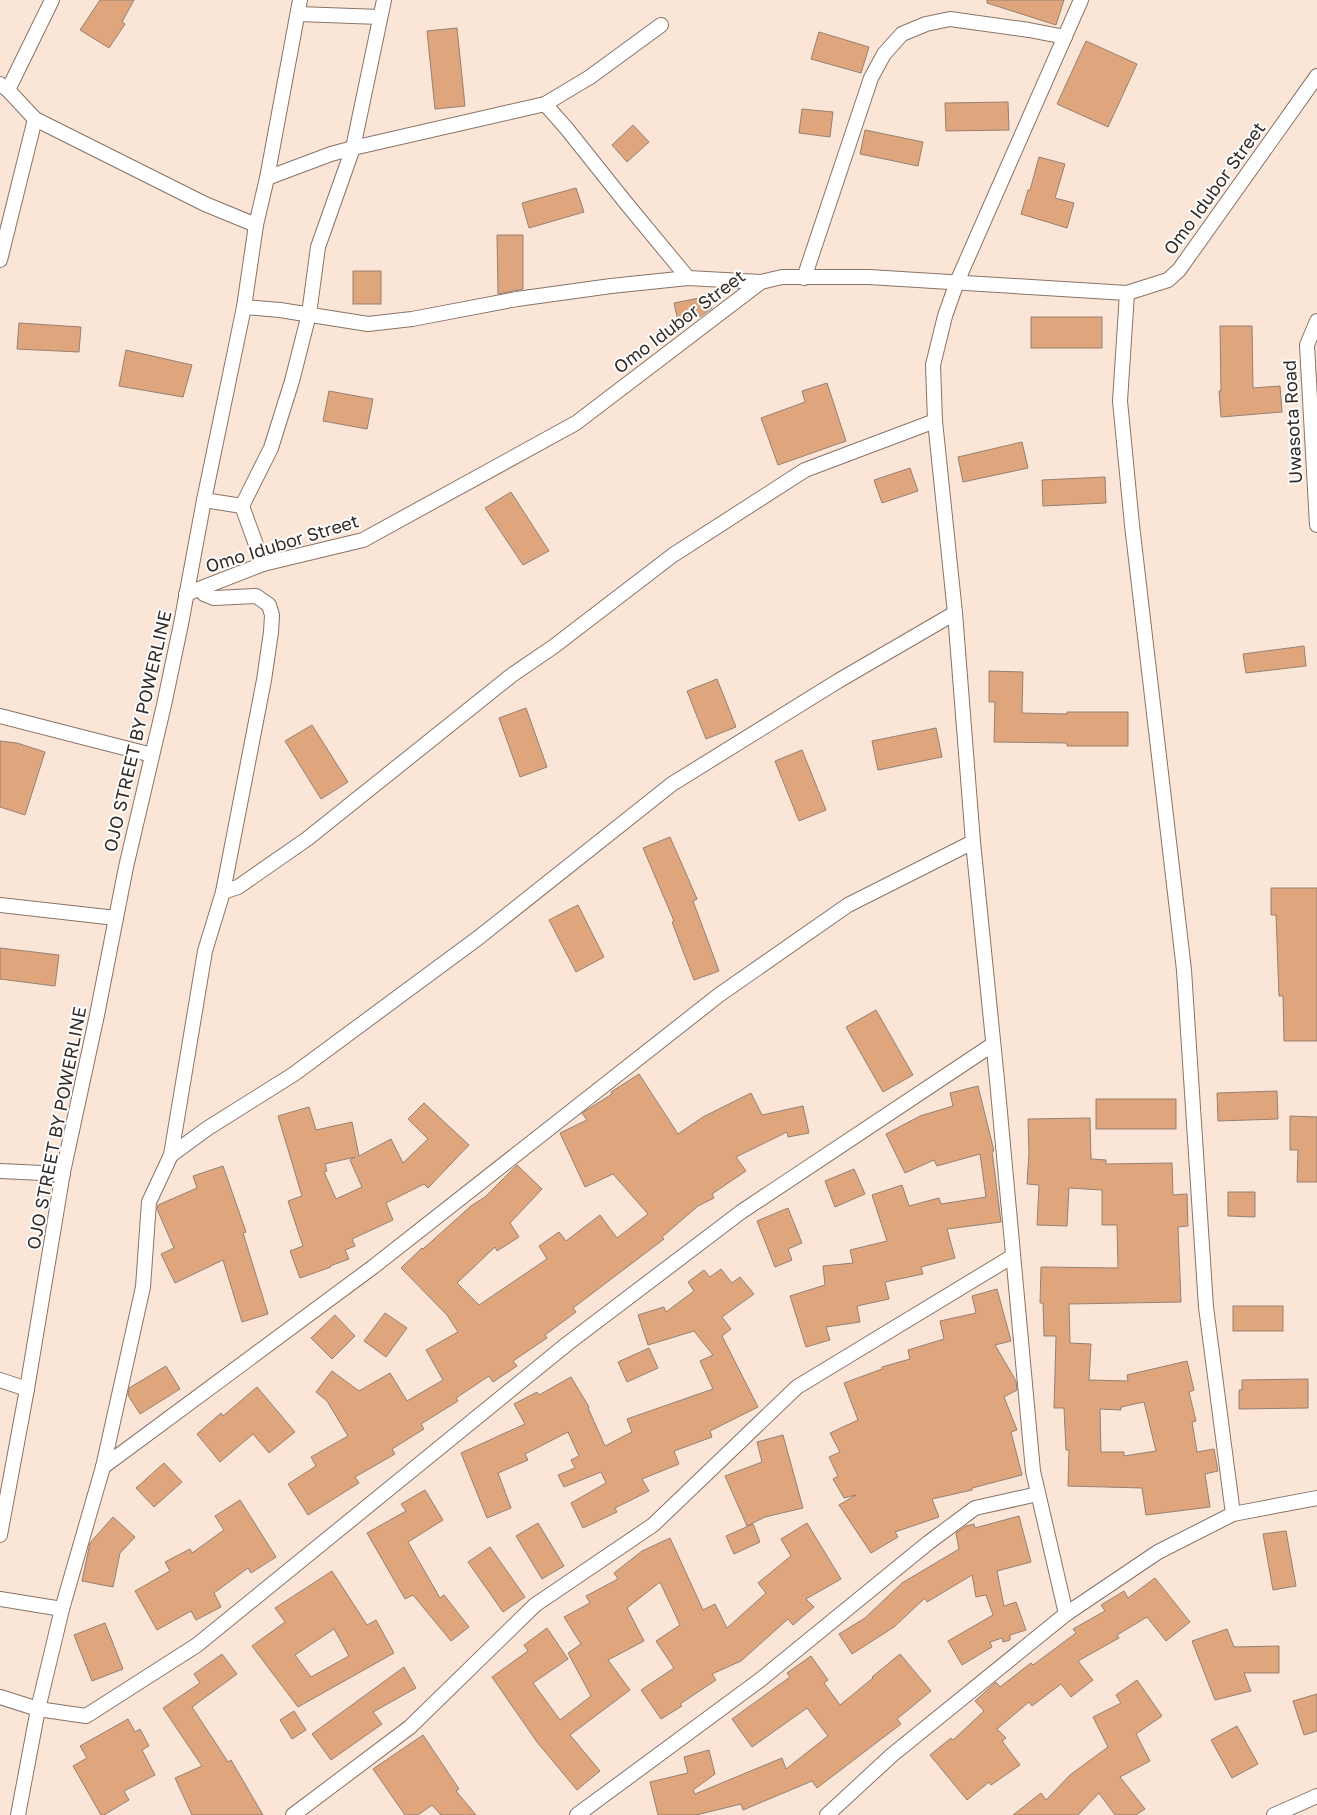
<svg xmlns="http://www.w3.org/2000/svg" width="1317" height="1815" viewBox="0 0 1317 1815" font-family="'Golos Text',sans-serif">
  <style>
    .building { fill: #dfa57d; stroke: #958173; fill-rule: evenodd }
    .lines { fill: none; stroke-linecap: round; stroke-linejoin: round }
    .street-casing { stroke: #887467; stroke-width: 16 }
    .street { stroke: #fff; stroke-width: 14 }
    .labels { text-anchor: middle; dominant-baseline: central; stroke-width: 4; stroke-linejoin: round; paint-order: stroke }
    .street-label { font-size: 18px; fill: #332b26; stroke: #fff }
  </style>
  <rect width="100%" height="100%" fill="#fbe5d6"/>
  <!-- building -->
  <g class="building">
    <polygon points="100,0 134,0 122,22 125,24 109,48 80,30"/>
    <polygon points="987,0 1064,0 1056,25 987,3"/>
    <polygon points="457,28 465,106 435,109 427,31"/>
    <polygon points="819,32 869,47 861,73 811,59"/>
    <polygon points="1086,41 1137,64 1108,127 1057,104"/>
    <polygon points="1008,102 1009,130 946,131 945,103"/>
    <polygon points="802,109 833,112 830,137 799,133"/>
    <polygon points="633,125 649,142 627,162 612,145"/>
    <polygon points="865,130 923,142 918,166 860,154"/>
    <polygon points="1039,157 1065,164 1055,198 1074,203 1067,228 1021,214 1028,190 1030,190"/>
    <polygon points="576,188 584,212 529,228 522,203"/>
    <polygon points="497,235 523,235 523,289 498,294"/>
    <rect x="353" y="271" width="28" height="33"/>
    <polygon points="709,296 712,308 701,316 678,321 674,303"/>
    <rect x="1031" y="317" width="71" height="31"/>
    <polygon points="19,323 81,327 79,352 17,349"/>
    <polygon points="1220,326 1252,326 1253,388 1280,386 1282,412 1221,417 1219,391 1221,391"/>
    <polygon points="126,350 192,365 183,397 119,386"/>
    <polygon points="827,383 846,441 778,465 761,418 805,402 802,391"/>
    <polygon points="329,391 373,399 367,429 323,421"/>
    <polygon points="1022,442 1028,468 963,482 958,457"/>
    <polygon points="910,468 918,491 882,503 874,480"/>
    <polygon points="1105,477 1106,503 1043,506 1042,480"/>
    <polygon points="511,492 549,551 523,565 485,508"/>
    <polygon points="1304,646 1306,666 1246,673 1243,654"/>
    <polygon points="989,671 1023,672 1022,713 1067,714 1067,712 1128,712 1128,746 1067,746 1067,743 994,742 995,702 989,702"/>
    <polygon points="717,679 736,727 706,739 687,691"/>
    <polygon points="526,708 547,767 520,777 499,718"/>
    <polygon points="312,725 348,782 321,799 285,741"/>
    <polygon points="936,728 942,757 878,770 872,741"/>
    <polygon points="0,741 17,743 45,752 25,815 0,807"/>
    <polygon points="802,750 826,810 799,821 775,761"/>
    <polygon points="670,837 697,899 693,901 719,971 694,980 672,922 674,921 643,848"/>
    <polygon points="1271,888 1317,888 1317,1041 1284,1041 1283,996 1279,996 1276,915 1271,915"/>
    <polygon points="578,905 604,957 576,972 549,920"/>
    <polygon points="0,948 59,955 55,986 0,979"/>
    <polygon points="876,1010 913,1075 883,1092 846,1027"/>
    <polygon points="639,1074 678,1134 703,1117 751,1093 762,1115 803,1106 809,1133 788,1137 787,1132 736,1157 746,1171 712,1194 714,1198 698,1206 662,1237 664,1239 573,1308 576,1312 545,1335 547,1338 513,1361 517,1366 493,1382 489,1376 456,1398 458,1401 421,1424 424,1429 392,1449 395,1454 355,1477 359,1483 308,1515 288,1484 316,1466 311,1457 348,1436 327,1401 316,1392 332,1371 359,1391 390,1373 407,1401 443,1380 426,1350 458,1332 447,1315 401,1268 422,1248 423,1249 471,1206 485,1197 517,1165 542,1189 510,1223 519,1237 497,1251 495,1247 457,1283 479,1305 547,1259 539,1246 559,1232 566,1241 600,1215 617,1238 648,1214 613,1174 585,1187 560,1133 587,1120 582,1113 612,1094 611,1092"/>
    <polygon points="978,1086 994,1151 992,1151 1001,1222 947,1229 955,1258 921,1267 923,1274 885,1282 889,1299 857,1306 860,1322 826,1327 830,1340 806,1347 790,1296 825,1285 823,1266 853,1263 850,1250 887,1241 872,1195 902,1185 909,1206 939,1198 941,1204 986,1197 980,1154 937,1166 934,1160 905,1173 886,1134 920,1116 953,1106 950,1093"/>
    <polygon points="1277,1091 1278,1119 1218,1121 1217,1093"/>
    <rect x="1096" y="1099" width="80" height="30"/>
    <path d="M424 1103 469 1145 428 1188 424 1184 386 1203 393 1220 352 1239 355 1246 345 1250 349 1259 330 1266 331 1267 300 1278 290 1251 303 1246 288 1201 302 1196 278 1116 309 1107 316 1130 352 1122 359 1156 391 1139 403 1163 428 1139 408 1119ZM355 1157 350 1160 362 1187 336 1199 324 1172 327 1171 325 1164Z"/>
    <polygon points="1290,1116 1317,1117 1317,1182 1297,1182 1298,1150 1290,1150"/>
    <path d="M1090 1118 1091 1159 1106 1160V1164L1172 1163 1173 1195 1187 1194 1188 1226 1178 1227 1181 1302 1069 1304 1070 1343 1091 1344 1089 1380 1128 1381 1127 1375 1187 1361 1194 1390 1189 1392 1196 1421 1192 1422 1197 1452 1214 1449 1218 1471 1205 1474 1210 1507 1146 1515 1142 1488 1068 1486 1069 1450H1066L1064 1408H1054L1056 1336H1044L1043 1303H1040L1041 1267 1118 1268 1117 1225H1102V1190L1069 1188 1067 1226 1037 1225 1039 1185 1027 1184 1029 1153 1028 1119ZM1144 1402 1156 1451 1124 1456V1452H1101L1100 1409 1121 1410V1407Z"/>
    <polygon points="223,1166 246,1232 243,1233 268,1314 242,1322 223,1260 175,1283 161,1254 174,1248 157,1209 158,1205 197,1188 193,1176"/>
    <polygon points="854,1169 865,1194 835,1207 825,1181"/>
    <polygon points="1228,1192 1255,1192 1255,1217 1228,1216"/>
    <polygon points="788,1208 802,1243 788,1249 792,1260 775,1267 757,1221"/>
    <polygon points="721,1269 732,1283 740,1277 754,1294 722,1317 731,1329 722,1336 758,1407 710,1431 712,1437 674,1451 679,1464 642,1479 649,1491 615,1508 617,1512 583,1528 571,1503 606,1483 601,1472 564,1487 558,1475 575,1468 571,1460 579,1456 568,1432 525,1454 528,1460 498,1473 511,1508 487,1518 461,1453 525,1424 514,1404 537,1392 539,1395 571,1377 589,1407 588,1408 605,1446 632,1432 627,1419 713,1389 700,1361 713,1355 694,1331 648,1345 638,1315 664,1307 666,1312 694,1291 688,1282 704,1270 710,1277"/>
    <polygon points="997,1289 1011,1341 995,1345 1016,1381 1017,1390 1004,1397 1017,1430 1011,1432 1022,1475 972,1488 972,1490 932,1499 939,1517 895,1532 898,1537 871,1553 839,1505 856,1495 844,1498 833,1479 838,1476 829,1457 840,1452 830,1433 858,1420 844,1383 882,1369 882,1367 910,1359 908,1350 944,1339 940,1321 976,1313 972,1296"/>
    <rect x="1233" y="1306" width="50" height="25"/>
    <polygon points="385,1313 407,1328 386,1357 364,1341"/>
    <polygon points="335,1315 355,1336 332,1359 311,1338"/>
    <polygon points="649,1348 658,1368 627,1382 618,1362"/>
    <polygon points="166,1366 180,1389 140,1414 128,1395 129,1388"/>
    <polygon points="1308,1379 1308,1408 1239,1409 1239,1390 1242,1390 1242,1380"/>
    <polygon points="257,1387 295,1432 269,1453 253,1434 220,1462 197,1434 221,1413 223,1416"/>
    <polygon points="783,1435 803,1508 765,1517 747,1526 725,1476 762,1462 757,1442"/>
    <polygon points="164,1463 182,1482 154,1507 136,1488"/>
    <polygon points="425,1490 443,1520 408,1542 440,1598 444,1595 469,1627 451,1641 413,1595 405,1599 367,1533 406,1511 401,1504"/>
    <polygon points="240,1500 276,1557 251,1573 248,1568 214,1593 221,1607 196,1620 191,1611 157,1630 135,1591 170,1571 165,1562 190,1549 192,1553 224,1530 215,1516"/>
    <polygon points="1019,1516 1031,1562 997,1571 1004,1606 1016,1602 1026,1630 1010,1635 1010,1640 1003,1642 1002,1638 990,1642 992,1647 962,1665 948,1641 993,1615 986,1595 976,1597 972,1575 927,1602 925,1598 894,1627 852,1654 839,1634 865,1618 902,1583 959,1549 956,1533 966,1526 974,1524 975,1528"/>
    <polygon points="113,1517 135,1537 120,1553 113,1587 82,1581 90,1543"/>
    <polygon points="538,1523 564,1566 542,1579 516,1536"/>
    <polygon points="807,1523 841,1579 806,1599 814,1607 793,1625 788,1619 741,1661 712,1674 716,1680 680,1704 682,1706 661,1719 641,1690 674,1668 656,1641 680,1625 660,1582 627,1608 644,1641 608,1660 630,1690 570,1735 600,1771 577,1790 537,1742 492,1677 528,1651 524,1645 547,1628 568,1659 533,1683 560,1720 591,1696 568,1653 581,1644 564,1617 590,1603 586,1596 618,1579 614,1573 642,1551 670,1538 703,1610 715,1604 727,1628 766,1593 758,1583 791,1556 781,1539"/>
    <polygon points="753,1524 760,1542 734,1554 726,1536"/>
    <polygon points="1286,1531 1296,1586 1273,1590 1263,1534"/>
    <polygon points="490,1547 525,1597 503,1612 468,1562"/>
    <path d="M332 1571 367 1625 376 1620 394 1653 298 1707 252 1646 285 1622 275 1608ZM334 1629 349 1656 311 1677 295 1655Z"/>
    <polygon points="1155,1578 1190,1622 1166,1641 1147,1617 1117,1635 1119,1638 1078,1661 1093,1680 1071,1697 1061,1684 1032,1706 1029,1702 997,1729 1006,1738 1002,1741 1020,1765 991,1785 989,1782 967,1800 930,1755 951,1738 953,1740 984,1711 975,1701 996,1682 1000,1687 1031,1663 1033,1665 1076,1633 1073,1629 1105,1611 1101,1605 1124,1591 1128,1598"/>
    <polygon points="105,1623 123,1669 92,1681 74,1635"/>
    <polygon points="1227,1629 1234,1647 1279,1646 1279,1673 1244,1673 1251,1691 1215,1700 1192,1641"/>
    <polygon points="222,1654 237,1674 192,1707 228,1762 231,1760 263,1815 192,1815 175,1778 202,1766 163,1708 200,1683 194,1674"/>
    <polygon points="900,1654 931,1691 897,1719 901,1724 817,1788 812,1781 743,1810 741,1804 696,1815 658,1815 650,1782 688,1773 684,1757 709,1750 715,1774 693,1790 695,1794 782,1758 786,1769 828,1736 807,1708 752,1747 732,1719 790,1677 787,1673 811,1656 828,1680 824,1683 840,1705 873,1678 872,1677"/>
    <polygon points="404,1667 416,1688 373,1712 382,1724 331,1760 312,1734"/>
    <polygon points="1137,1680 1162,1716 1136,1734 1150,1761 1120,1777 1145,1809 1136,1815 1115,1815 1099,1793 1078,1815 1013,1815 1041,1793 1046,1800 1070,1775 1108,1747 1093,1717 1121,1703 1116,1695"/>
    <polygon points="1317,1694 1317,1731 1304,1735 1293,1701"/>
    <polygon points="294,1711 306,1730 292,1739 280,1720"/>
    <polygon points="128,1719 135,1732 140,1729 149,1746 142,1750 155,1775 124,1791 129,1800 104,1815 101,1815 73,1766 87,1758 80,1746"/>
    <polygon points="1237,1726 1258,1764 1232,1778 1211,1740"/>
    <polygon points="423,1735 459,1789 456,1791 476,1815 441,1815 432,1805 418,1815 405,1815 373,1769"/>
  </g>
  <g class="lines">
    <defs>
      <g id="street">
        <polyline points="298,14 380,17"/>
        <polyline points="0,84 8,90 35,119 205,204 256,225"/>
        <polyline points="8,90 52,0"/>
        <polyline points="545,104 567,129 626,203 688,278"/>
        <polyline points="267,178 331,154 353,148 545,104 590,77 661,25"/>
        <polyline points="0,260 35,119"/>
        <polyline points="804,278 871,78 884,54 902,34 926,24 950,19 1029,30 1065,37"/>
        <polyline points="1127,293 1120,401 1132,525 1184,970 1206,1307 1233,1514"/>
        <polyline points="244,307 280,310 368,324 412,319 517,299 611,286 688,278 761,282"/>
        <polyline points="1317,321 1307,345 1317,525"/>
        <polyline points="204,500 242,506"/>
        <polyline points="263,564 242,506 271,448 292,381 309,314 318,247 353,148 384,0"/>
        <polyline points="186,594 263,564 363,540 576,423 761,282 782,277 869,277 1127,293 1168,280 1179,270 1317,76"/>
        <polyline points="0,716 152,755"/>
        <polyline points="223,892 238,887 307,839 512,675 553,647 673,555 805,470 935,421"/>
        <polyline points="0,905 116,918"/>
        <polyline points="171,1155 208,1128 294,1074 478,938 672,784 838,681 955,613"/>
        <polyline points="0,1171 63,1174"/>
        <polyline points="0,1380 27,1389"/>
        <polyline points="103,1467 373,1267 719,995 848,905 973,842"/>
        <polyline points="0,1535 27,1389 63,1172 97,1015 126,867 164,705 181,624 204,500 244,307 256,225 267,178 300,0"/>
        <polyline points="0,1599 62,1609"/>
        <polyline points="1066,1614 1033,1471 997,1080 973,842 955,613 935,421 933,365 945,316 957,282 1081,0"/>
        <polyline points="0,1697 38,1709 86,1716 197,1645 567,1344 741,1212 992,1045"/>
        <polyline points="18,1815 38,1709 62,1609 103,1467 143,1287 149,1202 171,1155 205,951 223,892 264,680 271,632 272,615 269,605 256,596 214,598 204,594 200,589"/>
        <polyline points="293,1815 410,1727 535,1605 653,1525 797,1387 1013,1256"/>
        <polyline points="577,1815 760,1680 928,1543 975,1508 1038,1494"/>
        <polyline points="827,1815 892,1755 1066,1614 1158,1552 1233,1514 1317,1498"/>
        <polyline points="1274,1815 1317,1796"/>
      </g>
    </defs>
    <!-- street casing -->
    <use href="#street" class="street-casing"/>
    <!-- street -->
    <use href="#street" class="street"/>
  </g>
  <g class="labels">
    <!-- street labels -->
    <g class="street-label">
      <text transform="translate(1214 188) rotate(-54)">Omo Idubor Street</text>
      <text transform="translate(679 321) rotate(-37)">Omo Idubor Street</text>
      <text transform="translate(1292 422) rotate(-93)">Uwasota Road</text>
      <text transform="translate(282 543) rotate(-17)">Omo Idubor Street</text>
      <text transform="translate(137 731) rotate(-77)">OJO STREET BY POWERLINE</text>
      <text transform="translate(56 1128) rotate(-79)">OJO STREET BY POWERLINE</text>
    </g>
  </g>
</svg>
